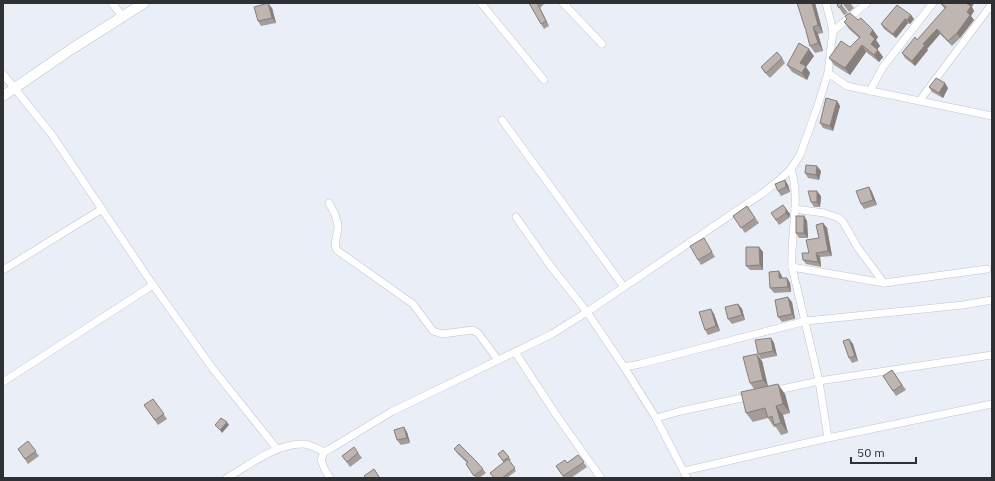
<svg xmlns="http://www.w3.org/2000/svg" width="995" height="481" viewBox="0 0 995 481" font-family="'IBM Plex Sans',sans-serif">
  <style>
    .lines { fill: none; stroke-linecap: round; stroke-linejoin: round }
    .street-casing { stroke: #bfc5cd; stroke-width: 8 }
    .secondary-casing { stroke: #bfc5cd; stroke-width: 11 }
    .street { stroke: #fff; stroke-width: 7 }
    .secondary { stroke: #fff; stroke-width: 10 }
    .wall { fill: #a49c98 }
    .shaded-wall { fill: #867f7c }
    .building { fill: #bfb5b1; stroke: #867f7c }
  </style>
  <rect width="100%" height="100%" fill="#e9eef7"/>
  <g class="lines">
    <defs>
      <g id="street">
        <polyline points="112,3 123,17"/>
        <polyline points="481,3 544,80"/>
        <polyline points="563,3 602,44"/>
        <polyline points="833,31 867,3"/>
        <polyline points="828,73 847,86 992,116"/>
        <polyline points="3,74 52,135 153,285 213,369 277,449"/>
        <polyline points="870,91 883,67 933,3"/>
        <polyline points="920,100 992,4"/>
        <polyline points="502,120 624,287"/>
        <path d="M791 169C801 201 790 234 792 267L819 381 828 438"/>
        <path d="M329 203C333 210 338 218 338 227 338 234 332 245 338 251L413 304 433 331 442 334 473 330 478 333 498 360"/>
        <polyline points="795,209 824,213 839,218 843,222 858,248 884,283"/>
        <polyline points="516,217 549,264 587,312 624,367 656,418 687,478"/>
        <polyline points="792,267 884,283 987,269"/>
        <polyline points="3,270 102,209"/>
        <polyline points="515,352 557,416 601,478"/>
        <polyline points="624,367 640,364 806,321 963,305 992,300"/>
        <polyline points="3,382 153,285"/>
        <polyline points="773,391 819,381 992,355"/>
        <polyline points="656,418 681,411 751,396"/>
        <polyline points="684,471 828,438 992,404"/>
        <path d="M227 478C249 465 277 443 304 444 311 445 318 449 324 452"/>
        <polyline points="330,478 325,470 321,460 324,452 330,449 391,412 552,334 587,312 763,193 778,181 791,169 800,155 818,105 828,73 833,31 826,3"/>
      </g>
      <polyline id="secondary" points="3,96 70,50 144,3"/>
    </defs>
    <!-- street casing -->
    <use href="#street" class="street-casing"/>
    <!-- secondary casing -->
    <use href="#secondary" class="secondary-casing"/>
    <!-- street -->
    <use href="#street" class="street"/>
    <!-- secondary -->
    <use href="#secondary" class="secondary"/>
  </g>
  <!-- wall -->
  <g class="wall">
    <polygon points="528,3 545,3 540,8 549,26 544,29 541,24 531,6"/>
    <polygon points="797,3 815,3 823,33 818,34 823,51 815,53 810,46 806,30 805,28"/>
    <polygon points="842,3 850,3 854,8 849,12"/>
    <polygon points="941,4 972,7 974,11 971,16 974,20 960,38 952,46 940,34 927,49 928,50 915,66 905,58 902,53 917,40 945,9"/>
    <polygon points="837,5 842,5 848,13 844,15"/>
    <polygon points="272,8 276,23 261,26 258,21"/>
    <polygon points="911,15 914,19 910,24 908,23 896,38 884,29 881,24"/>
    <polygon points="858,20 873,30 878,37 876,40 880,46 877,49 883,57 879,62 866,52 850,75 834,65 829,58 850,47 859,38 849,29 844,22"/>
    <polygon points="814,56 806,67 810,73 807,80 792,72 787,65"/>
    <polygon points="782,58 785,63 770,78 764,72 761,67"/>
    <polygon points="929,87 948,88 943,98 932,92"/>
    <polygon points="837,101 840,106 833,131 823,128 820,123"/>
    <polygon points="821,171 819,180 808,178 805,173"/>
    <polygon points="785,180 788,185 790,192 781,196 778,191"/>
    <polygon points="869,187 872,192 877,205 864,209 861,204"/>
    <polygon points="821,196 820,207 814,207 811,202"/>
    <polygon points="783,205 790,214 789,218 779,225 771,213"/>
    <polygon points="747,206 759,223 745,233 733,216"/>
    <polygon points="804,216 807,221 808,238 799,238 796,233"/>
    <polygon points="823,223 827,228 832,256 820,257 821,267 806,264 803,260 819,238"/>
    <polygon points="707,243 715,257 701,265 698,260"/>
    <polygon points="759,247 763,252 763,270 750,270 746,266"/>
    <polygon points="782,276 782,278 787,278 790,283 791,292 774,293 770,288"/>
    <polygon points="792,302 795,319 782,322 778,317"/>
    <polygon points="738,304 742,309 745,320 732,324 728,319"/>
    <polygon points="711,309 714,314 720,331 708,335 705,330"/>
    <polygon points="771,338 774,343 777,356 761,359 758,354"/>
    <polygon points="849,339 853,344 858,361 852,363 849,358"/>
    <polygon points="762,361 768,386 785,394 790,413 783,415 788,433 781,435 776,427 774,427 768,418 753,422 746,413 754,389 750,383"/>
    <polygon points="892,370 906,390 896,396 883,376"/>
    <polygon points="153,399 167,419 158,425 144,405"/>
    <polygon points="407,432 410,443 401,445 397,440"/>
    <polygon points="28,441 39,456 28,464 18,449"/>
    <polygon points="354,447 362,458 350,467 342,456"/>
    <polygon points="454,449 475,460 486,473 479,478 476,478 466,464 467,463 457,453"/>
    <polygon points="503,450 511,460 509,461 516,471 507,478 494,478 504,463 498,454"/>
    <polygon points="578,455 587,467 571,478 564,478 556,466 567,463"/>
  </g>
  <!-- shaded-wall -->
  <g class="shaded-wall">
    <polygon points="268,3 272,8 276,23 272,18"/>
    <polygon points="537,3 540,8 549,26 546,21"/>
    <polygon points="812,3 815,3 823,33 818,25"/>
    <polygon points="968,3 974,3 972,7 974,11 971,16 974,20 960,38 957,33 967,12"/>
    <polygon points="911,15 914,19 910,24 907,20"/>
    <polygon points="905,19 908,23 896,38 893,34"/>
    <polygon points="813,27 818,34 823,51 818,43"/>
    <polygon points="937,29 940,34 927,49 928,50 915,66 912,61 923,44"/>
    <polygon points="873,30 878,37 876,40 880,46 876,51 871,44 870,34"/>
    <polygon points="862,45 866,52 850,75 845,68"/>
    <polygon points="809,49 814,56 806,67 810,73 807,80 802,73 800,63"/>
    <polygon points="878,50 883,57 879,62 874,55"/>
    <polygon points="945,83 948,88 943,98 939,93"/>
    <polygon points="837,101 840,106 833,131 830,126"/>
    <polygon points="817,166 821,171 819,180 816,175"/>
    <polygon points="785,180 788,185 790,192 786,187"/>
    <polygon points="869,187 872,192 877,205 873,200"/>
    <polygon points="817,191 821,196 820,207 817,202"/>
    <polygon points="786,209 790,214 789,218 786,213"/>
    <polygon points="804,216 807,221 808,238 804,233"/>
    <polygon points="823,223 827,228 832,256 828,251"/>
    <polygon points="759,247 763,252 763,270 760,265"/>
    <polygon points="816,253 820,257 821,267 818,262"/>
    <polygon points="779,271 782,276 783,283 779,278"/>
    <polygon points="787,278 790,283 791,292 788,287"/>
    <polygon points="788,297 792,302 795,319 792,314"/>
    <polygon points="738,304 742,309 745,320 742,315"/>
    <polygon points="711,309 714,314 720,331 716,326"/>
    <polygon points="771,338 774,343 777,356 773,351"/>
    <polygon points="849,339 853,344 858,361 855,356"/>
    <polygon points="757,354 762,361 768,387 763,380"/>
    <polygon points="778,384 785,394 790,413 783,404"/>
    <polygon points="776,406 783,415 788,433 781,423"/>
    <polygon points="227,422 229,425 222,433 220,430"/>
    <polygon points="404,427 407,432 410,443 407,438"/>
  </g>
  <!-- building -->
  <g class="building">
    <polygon points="268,3 272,18 258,21 254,7"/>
    <polygon points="529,3 537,3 546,21 541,24"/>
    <polygon points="797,3 812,3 818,25 813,27 818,43 810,46 806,31 806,29 805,28"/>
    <polygon points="839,3 840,3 842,5 839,8 837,5"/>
    <polygon points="942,3 968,3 967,4 971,6 967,12 970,15 957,33 948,41 937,29 923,44 925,45 912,61 902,53 915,37 917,40 946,7 941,4"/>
    <polygon points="897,5 911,15 907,20 905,19 893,34 881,24"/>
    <polygon points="850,13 858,20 861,18 873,30 870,34 875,39 871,44 878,50 874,55 862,45 845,68 829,58 841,41 850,47 860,37 844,22 847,19 845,16"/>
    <polygon points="799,43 809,49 800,63 806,66 802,73 787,65"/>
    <polygon points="777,52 782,58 766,73 761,67"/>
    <polygon points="936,78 945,83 939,93 929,87"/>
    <polygon points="826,98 837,101 830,126 820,123"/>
    <polygon points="806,165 817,166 816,175 805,173"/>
    <polygon points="785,180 786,187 778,191 775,184"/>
    <polygon points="869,187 873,200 861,204 856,191"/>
    <polygon points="808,191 817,191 817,202 811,202"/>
    <polygon points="783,205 786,209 786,213 776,220 771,213"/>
    <polygon points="747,206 755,218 741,228 733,216"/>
    <rect x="796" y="216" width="8" height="17"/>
    <polygon points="823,223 828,251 816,253 818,262 803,260 802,253 809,253 806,240 819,238 816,225"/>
    <polygon points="704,238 712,252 698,260 690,246"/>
    <polygon points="746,247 759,247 760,265 746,266"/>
    <polygon points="779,271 779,278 787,278 788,287 770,288 769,272"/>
    <polygon points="788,297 792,314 778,317 775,300"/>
    <polygon points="738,304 742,315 728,319 725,307"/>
    <polygon points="711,309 716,326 705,330 699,312"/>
    <polygon points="771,338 773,351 758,354 755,340"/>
    <polygon points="849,339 855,356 849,358 843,341"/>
    <polygon points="757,354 763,380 750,383 743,357"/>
    <polygon points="892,370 902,385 893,391 883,376"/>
    <polygon points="778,384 783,404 776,406 781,423 774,425 772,416 768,418 765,408 746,413 741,392"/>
    <polygon points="153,399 164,414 155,420 144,405"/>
    <polygon points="221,418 227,422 220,430 215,425"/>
    <polygon points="404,427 407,438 397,440 394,430"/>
    <polygon points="28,441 36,451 25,459 18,449"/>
    <polygon points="459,444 475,460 483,469 474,476 466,464 468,462 454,449"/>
    <polygon points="354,447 358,453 347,462 342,456"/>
    <polygon points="503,450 509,457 503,461 498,454"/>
    <polygon points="578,455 584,462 563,476 556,466 565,460 567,463"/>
    <polygon points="508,459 515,468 502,478 494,478 490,473"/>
    <polygon points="374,469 380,478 366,478 364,476"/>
  </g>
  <!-- border -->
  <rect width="995" height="481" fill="none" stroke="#2e3034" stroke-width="8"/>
  <!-- scale -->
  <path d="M851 457v6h65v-6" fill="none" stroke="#2e3034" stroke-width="2"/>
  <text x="857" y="457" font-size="12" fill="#2e3034" stroke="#e9eef7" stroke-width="3" paint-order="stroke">50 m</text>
</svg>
